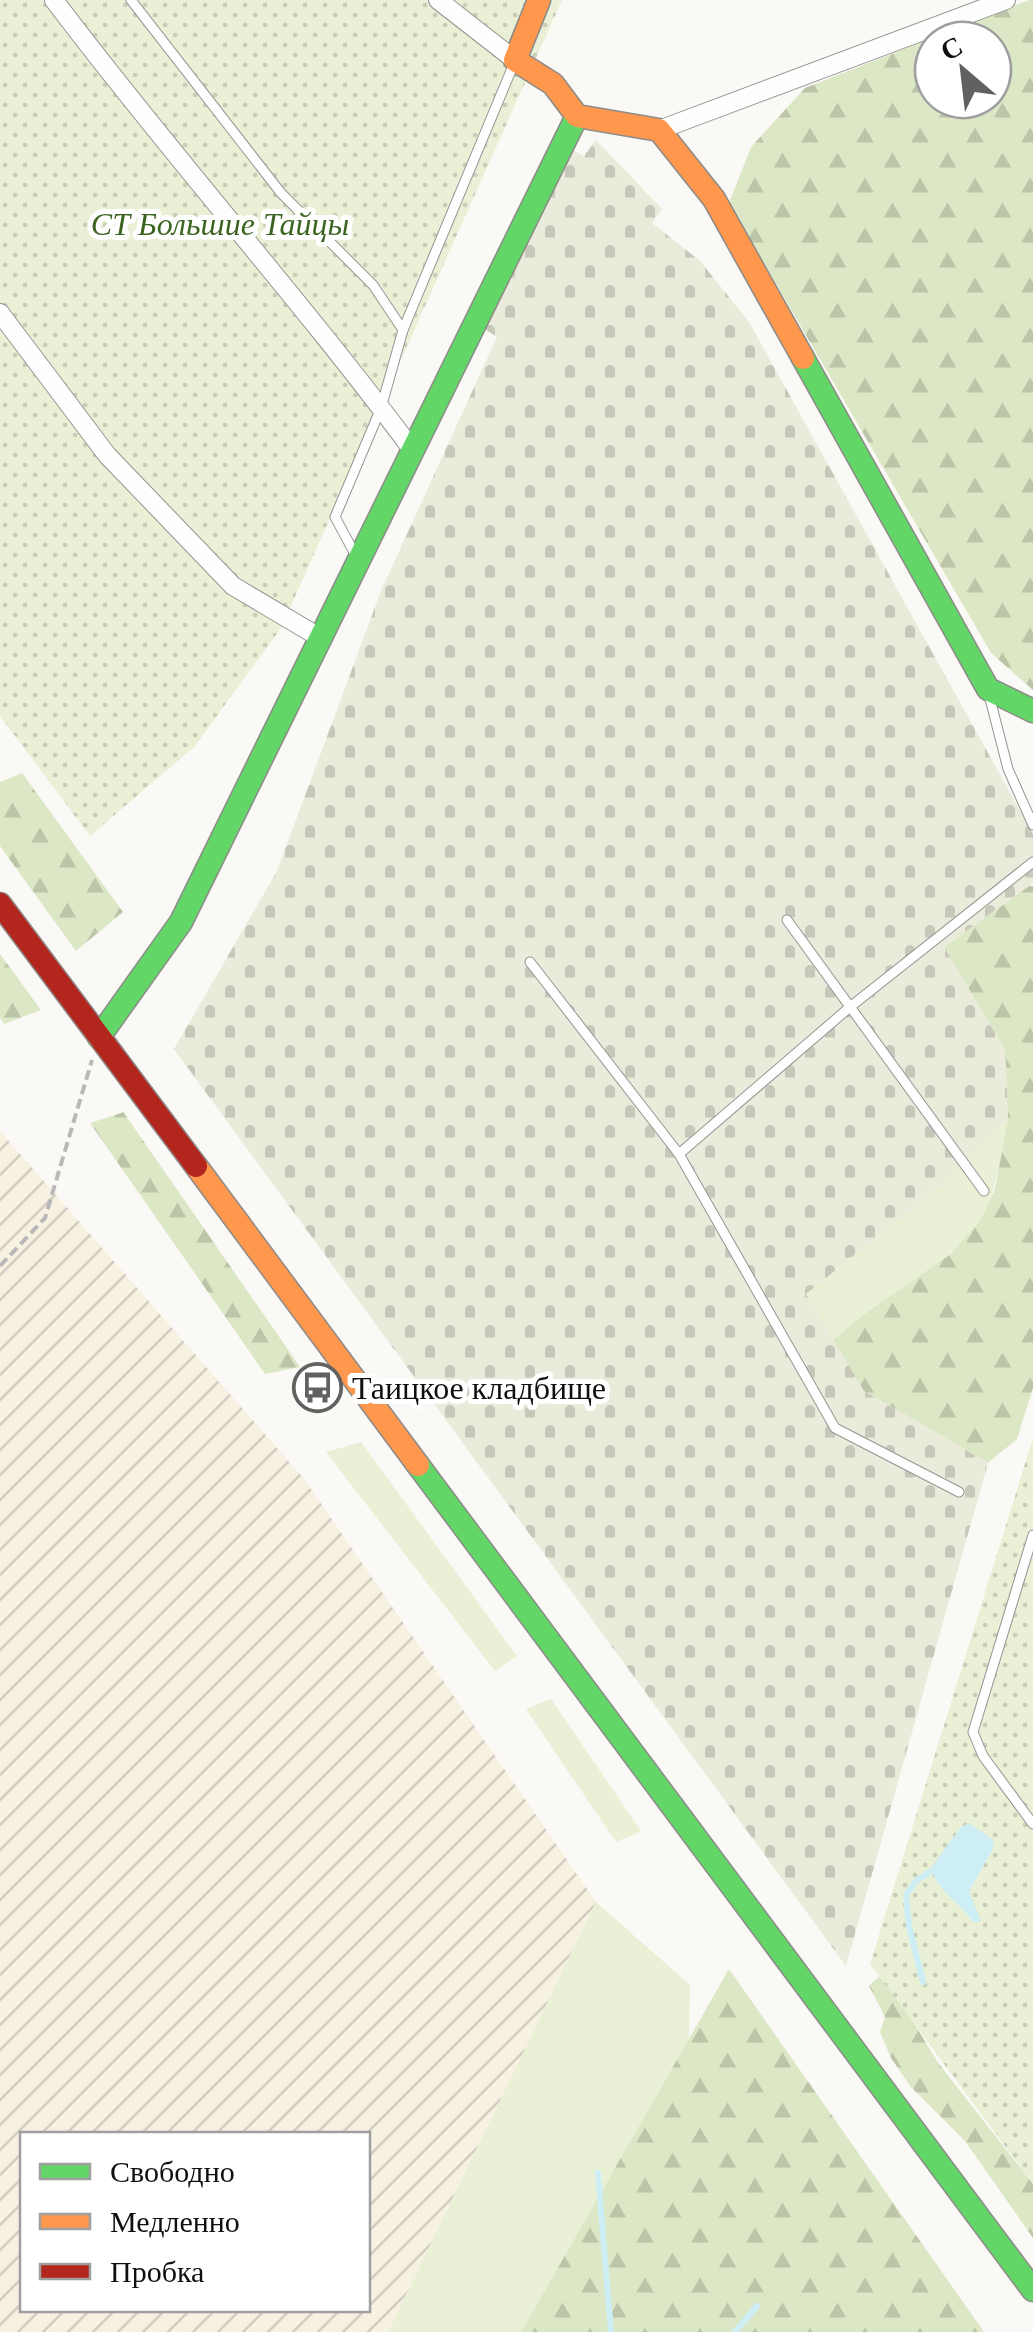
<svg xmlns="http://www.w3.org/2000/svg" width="1033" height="2332" viewBox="0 0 1033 2332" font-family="Georgia,serif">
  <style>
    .farmland { fill: url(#farmland-furrows); fill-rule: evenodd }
    .grass { fill: #e9f0d6 }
    .forest { fill: url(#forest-firs); fill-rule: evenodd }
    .cemetery { fill: url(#cemetery-stones) }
    .park { fill: url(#park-dots) }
    .water { fill: #cdeef4 }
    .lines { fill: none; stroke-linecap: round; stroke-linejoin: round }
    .stream { stroke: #cdeef4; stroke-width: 6 }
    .lane-casing { stroke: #959493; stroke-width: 11 }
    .street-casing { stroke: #959493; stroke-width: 20 }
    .fast-casing { stroke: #8c8b89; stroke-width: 25 }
    .slow-casing { stroke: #8c8b89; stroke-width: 25 }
    .jam-casing { stroke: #8c8b89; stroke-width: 25 }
    .path { stroke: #b9b8b8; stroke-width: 4; stroke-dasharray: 10 5; stroke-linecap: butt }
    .lane { stroke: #fefefe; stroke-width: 9 }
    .street { stroke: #fefefe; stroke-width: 18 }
    .fast { stroke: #63d668; stroke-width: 22 }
    .slow { stroke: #ff974d; stroke-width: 22 }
    .jam { stroke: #b3261e; stroke-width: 22 }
    .labels { text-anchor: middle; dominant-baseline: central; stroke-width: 10; stroke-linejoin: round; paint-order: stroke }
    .park-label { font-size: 32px; font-style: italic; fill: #3c6522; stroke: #fff }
    .poi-label { font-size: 32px; fill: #0f0f0f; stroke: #fff; text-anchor: start }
  </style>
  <defs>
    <pattern id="farmland-furrows" width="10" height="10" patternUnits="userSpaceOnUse" patternTransform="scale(2.5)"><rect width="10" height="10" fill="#f7f1e2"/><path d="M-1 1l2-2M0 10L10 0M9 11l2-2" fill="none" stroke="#d3cdc1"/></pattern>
    <pattern id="forest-firs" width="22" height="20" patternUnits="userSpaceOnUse" patternTransform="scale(2.5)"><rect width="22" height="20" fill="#dce7c5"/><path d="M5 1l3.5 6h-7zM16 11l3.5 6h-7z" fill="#bcc5a8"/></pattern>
    <pattern id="cemetery-stones" width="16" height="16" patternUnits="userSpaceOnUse" patternTransform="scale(2.5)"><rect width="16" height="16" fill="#eaebda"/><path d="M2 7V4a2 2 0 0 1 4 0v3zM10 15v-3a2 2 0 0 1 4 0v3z" fill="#c8c8ba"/></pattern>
    <pattern id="park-dots" width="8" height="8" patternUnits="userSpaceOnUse" patternTransform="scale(2.5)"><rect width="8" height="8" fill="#e9f0d6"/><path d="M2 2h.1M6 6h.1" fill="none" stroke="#c7cdb6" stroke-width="1.8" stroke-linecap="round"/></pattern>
  </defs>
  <rect width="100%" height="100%" fill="#fbf9f5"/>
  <!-- farmland -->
  <path class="farmland" d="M0 1131 304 1479 596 1902 388 2332H0ZM22 2134H368V2310H22Z"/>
  <!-- grass -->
  <g class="grass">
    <path d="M1008 1119C1002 1152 998 1186 982 1217 961 1259 871 1308 832 1341L806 1294 943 1184Z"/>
    <polygon points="361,1442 517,1656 495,1671 326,1452"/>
    <polygon points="551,1699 641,1831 642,1831 616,1842 526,1709"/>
    <polygon points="596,1902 690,1985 689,2039 521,2332 388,2332"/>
  </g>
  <!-- forest -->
  <g class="forest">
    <path d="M1029 0H1033V690L991 653 729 203 751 147 805 88ZM933 40H993V100H933Z"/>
    <polygon points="22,773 123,912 76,951 0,846 0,782"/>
    <polygon points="1029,886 1033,886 1033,1388 1017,1439 988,1463 864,1391 832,1341 862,1316 951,1254 980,1221 995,1189 1008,1119 1005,1050 944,947"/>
    <polygon points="0,954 41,1010 4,1024 0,1018"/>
    <polygon points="124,1112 124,1113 300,1367 265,1374 90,1123"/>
    <polygon points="729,1969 984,2332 521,2332"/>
    <polygon points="883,1973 939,2064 1033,2184 1033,2238 965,2141 911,2087 891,2058 880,2032 885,2017 869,1986"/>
  </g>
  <!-- cemetery -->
  <polygon class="cemetery" points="596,140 662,209 652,223 700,261 749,322 1033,834 1033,883 944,947 1005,1050 1008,1119 943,1184 806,1294 864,1391 988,1463 846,1966 174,1049 277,871 381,591 497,337 482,327 565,146 584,156"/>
  <!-- park -->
  <g class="park">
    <polygon points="0,0 562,0 281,628 195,746 90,836 0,716"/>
    <polygon points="1033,1438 1033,2184 870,1964"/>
  </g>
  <!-- water -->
  <path class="water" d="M969 1823 994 1841 992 1851 969 1891 981 1921 973 1922C960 1902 938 1892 931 1868L961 1827Z"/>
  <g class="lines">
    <!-- stream -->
    <g class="stream">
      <polyline points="923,1982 909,1926 906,1895 916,1881 939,1866"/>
      <polyline points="598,2173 611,2332"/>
      <polyline points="735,2332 757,2306"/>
    </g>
    <defs>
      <g id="lane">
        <polyline points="131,0 281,193 373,285 403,330"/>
        <polyline points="356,556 335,517 381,408 403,330 515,61"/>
        <polyline points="988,691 1008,769 1033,825"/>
        <polyline points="787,920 984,1191"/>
        <polyline points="530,962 679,1154"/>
        <polyline points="959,1492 835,1428 679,1154 850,1007 1033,862"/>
        <polyline points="1033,1535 973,1732 983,1756 1033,1824"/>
      </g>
      <g id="street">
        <path d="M54 0C169 153 297 295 411 448"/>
        <polyline points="438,0 515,60"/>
        <polyline points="659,130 1006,0"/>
        <polyline points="0,313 107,455 233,586 319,637"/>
      </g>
      <g id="fast">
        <polyline points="803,358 988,689 1033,711"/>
        <polyline points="99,1037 181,922 577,116"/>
        <polyline points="418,1465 1033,2290"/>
      </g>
      <g id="slow">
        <polyline points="539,0 515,60 553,84 577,116 659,130 714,199 803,358"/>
        <polyline points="196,1166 418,1465"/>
      </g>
      <polyline id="jam" points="0,904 196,1166"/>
    </defs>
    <!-- lane casing -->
    <use href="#lane" class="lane-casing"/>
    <!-- street casing -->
    <use href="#street" class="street-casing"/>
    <!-- fast casing -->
    <use href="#fast" class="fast-casing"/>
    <!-- slow casing -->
    <use href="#slow" class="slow-casing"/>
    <!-- jam casing -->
    <use href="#jam" class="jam-casing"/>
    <!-- path -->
    <polyline class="path" points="0,1266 45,1218 92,1060"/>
    <!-- lane -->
    <use href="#lane" class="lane"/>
    <!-- street -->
    <use href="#street" class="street"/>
    <!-- fast -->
    <use href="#fast" class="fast"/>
    <!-- slow -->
    <use href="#slow" class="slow"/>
    <!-- jam -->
    <use href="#jam" class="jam"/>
  </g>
  <!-- icons -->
  <defs>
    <symbol id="bus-ring" viewBox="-11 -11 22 22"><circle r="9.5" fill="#fff" stroke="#626160" stroke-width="1.5"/><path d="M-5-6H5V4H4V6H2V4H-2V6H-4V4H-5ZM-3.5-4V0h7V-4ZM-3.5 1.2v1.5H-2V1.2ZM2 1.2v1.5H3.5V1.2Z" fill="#626160"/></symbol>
  </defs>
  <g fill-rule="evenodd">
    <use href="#bus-ring" x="290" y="1360" width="55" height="55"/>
  </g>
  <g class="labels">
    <!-- park labels -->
    <g class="park-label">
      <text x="220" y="224">СТ Большие Тайцы</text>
    </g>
    <!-- poi labels -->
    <g class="poi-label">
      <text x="352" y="1388">Таицкое кладбище</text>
    </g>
  </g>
  <!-- legend -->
  <rect x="20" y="2132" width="350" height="180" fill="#ffffff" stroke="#9f9f9f" stroke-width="2.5"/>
  <rect x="40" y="2164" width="50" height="15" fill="#63d668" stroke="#9f9f9f" stroke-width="2.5"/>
  <text x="110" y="2182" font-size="30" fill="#0f0f0f">Свободно</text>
  <rect x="40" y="2214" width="50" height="15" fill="#ff974d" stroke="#9f9f9f" stroke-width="2.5"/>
  <text x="110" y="2232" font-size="30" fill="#0f0f0f">Медленно</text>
  <rect x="40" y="2264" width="50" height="15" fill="#b3261e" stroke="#9f9f9f" stroke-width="2.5"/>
  <text x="110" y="2282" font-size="30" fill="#0f0f0f">Пробка</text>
  <!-- north arrow -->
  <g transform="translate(963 70) rotate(332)"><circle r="48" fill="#ffffff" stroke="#9f9f9f" stroke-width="2.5"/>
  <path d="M0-8L18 38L0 25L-18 38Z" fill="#626160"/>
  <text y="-15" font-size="28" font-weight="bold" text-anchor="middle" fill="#0f0f0f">С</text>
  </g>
</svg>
